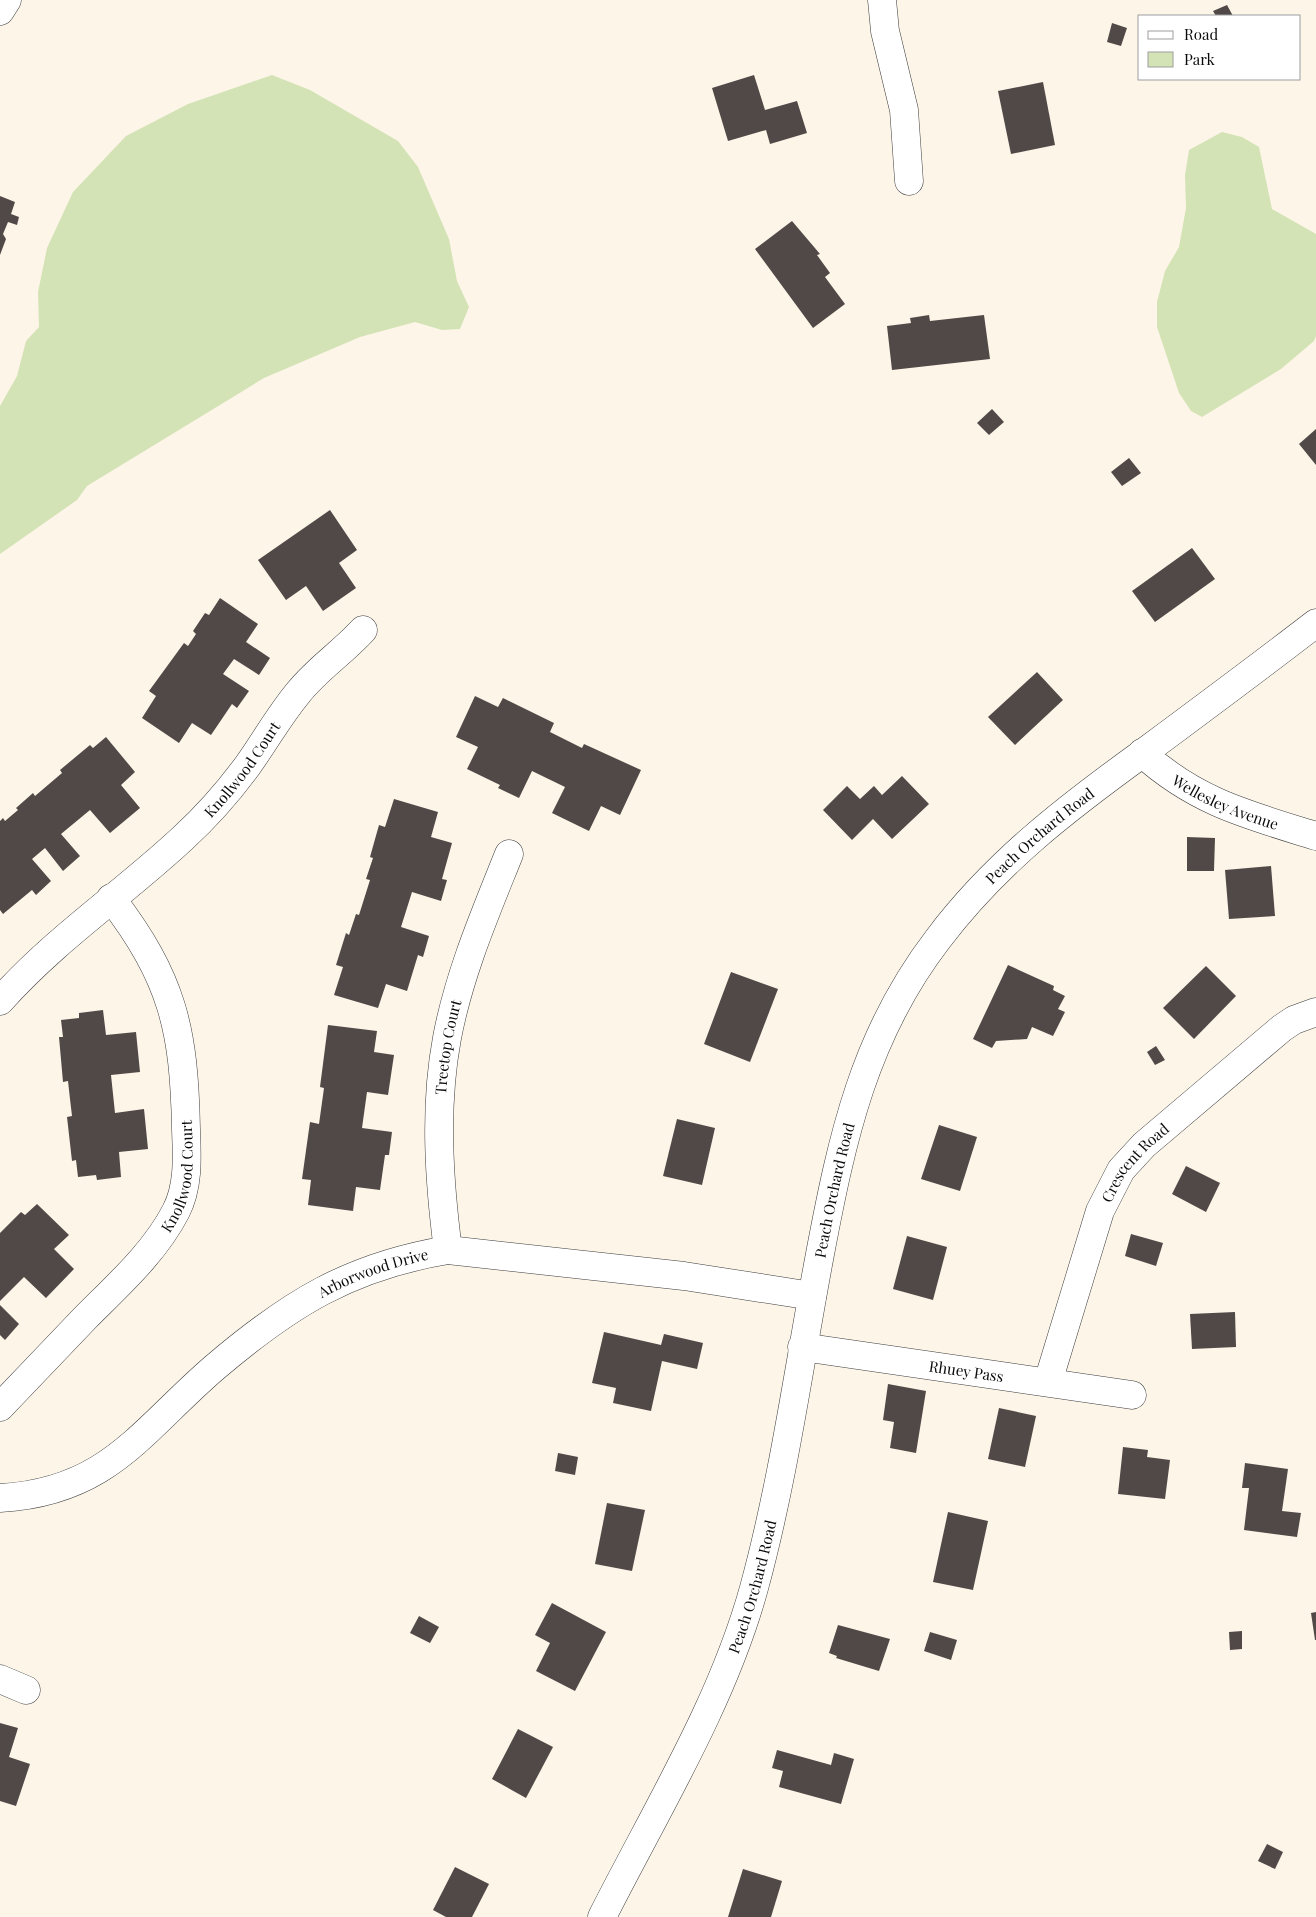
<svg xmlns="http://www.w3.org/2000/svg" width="1316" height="1917" viewBox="0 0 1316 1917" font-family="'Playfair Display',serif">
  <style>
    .green { fill: #d4e3b6 }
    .building { fill: #514947 }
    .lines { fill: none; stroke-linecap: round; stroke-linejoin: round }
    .minor-casing { stroke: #3c3c3c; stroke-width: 29 }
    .tertiary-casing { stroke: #3c3c3c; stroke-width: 29 }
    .minor { stroke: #fff; stroke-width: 28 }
    .tertiary { stroke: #fff; stroke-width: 28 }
    .labels { text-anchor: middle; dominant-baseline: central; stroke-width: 5; stroke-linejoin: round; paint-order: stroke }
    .street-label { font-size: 15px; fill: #090909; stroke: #fff }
  </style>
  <rect width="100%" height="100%" fill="#fdf5e8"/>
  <!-- green -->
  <g class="green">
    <polygon points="272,75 310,90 398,141 418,167 449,239 457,281 469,307 460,329 442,330 415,322 360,337 264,378 87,486 77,500 0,554 0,406 17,376 26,341 39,327 38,292 47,248 73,192 126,136 188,104"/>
    <polygon points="1222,132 1242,137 1259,147 1272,209 1316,234 1316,336 1314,341 1281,369 1202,417 1191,411 1179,393 1157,327 1157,302 1165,271 1179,247 1186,208 1185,175 1189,150"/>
  </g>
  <!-- building -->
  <g class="building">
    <polygon points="1227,5 1233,16 1216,16 1213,11"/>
    <polygon points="1112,23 1127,28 1121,46 1107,42"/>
    <polygon points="754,75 765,110 797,101 807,133 770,144 766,130 728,141 712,88"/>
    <polygon points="1043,82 1055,145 1011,154 998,91"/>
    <polygon points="0,196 15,202 11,214 19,217 17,225 8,222 3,234 6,239 0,255"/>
    <polygon points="792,221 820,254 817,255 830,273 825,277 845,304 813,328 755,249"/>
    <polygon points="929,315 930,321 984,315 990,359 892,370 887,326 911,323 910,318"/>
    <polygon points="992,409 1004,422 989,435 977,423"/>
    <polygon points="1316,429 1316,465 1299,444"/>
    <polygon points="1129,458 1141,473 1122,486 1111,472"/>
    <polygon points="330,510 357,550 339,563 356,588 323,611 306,586 286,600 258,560"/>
    <polygon points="1192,548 1215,579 1155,622 1132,591"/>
    <polygon points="220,598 258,624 246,642 270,658 259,675 234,659 223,674 249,691 237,708 232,704 211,735 192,723 179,743 142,718 156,696 149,691 184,643 188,646 196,634 193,631 205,613 209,615"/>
    <polygon points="1037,672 1063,700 1015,745 988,717"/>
    <polygon points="475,696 498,707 503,698 554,723 550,732 582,748 584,744 641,770 620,815 601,806 589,831 552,813 565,787 532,771 519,798 498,788 500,785 467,769 478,747 456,737"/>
    <polygon points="106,737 135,772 121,785 140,808 110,833 90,810 61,834 80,856 63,871 45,848 32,859 51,881 36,895 32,890 3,914 0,910 0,821 3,818 5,821 18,810 16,808 33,793 35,796 62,773 60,770 90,745 93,748"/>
    <polygon points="902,776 929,804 892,839 873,819 852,840 823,810 847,786 860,799 874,786 882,795"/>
    <polygon points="394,799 438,812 431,837 452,843 442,879 447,880 441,901 412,892 401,927 429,936 423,957 418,955 407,991 386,984 378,1008 334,995 343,967 336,965 346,933 349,935 356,914 359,915 370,880 366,879 373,858 370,857 379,825 385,827"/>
    <polygon points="1187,837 1215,838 1214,871 1187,871"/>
    <polygon points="1271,866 1275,916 1229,919 1225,870"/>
    <polygon points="1008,965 1054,986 1053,990 1065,996 1058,1009 1065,1012 1053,1036 1032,1027 1027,1039 996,1041 992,1048 973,1039"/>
    <polygon points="1206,966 1236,996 1194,1039 1163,1008"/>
    <polygon points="731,972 778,989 750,1062 704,1044"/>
    <polygon points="103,1010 106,1035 136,1032 140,1072 111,1075 115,1113 144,1109 148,1149 119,1152 121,1177 97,1180 96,1175 78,1177 76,1160 72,1161 67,1117 72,1116 70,1099 68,1081 63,1082 59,1037 63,1037 61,1020 79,1018 79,1013"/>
    <polygon points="328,1025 377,1031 374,1052 394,1055 388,1095 367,1092 362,1128 392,1132 389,1155 385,1155 380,1190 356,1187 353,1211 308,1205 311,1180 302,1179 310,1122 319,1124 324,1088 320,1087"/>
    <polygon points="1156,1046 1165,1060 1155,1065 1147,1052"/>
    <polygon points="677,1119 715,1128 702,1185 663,1176"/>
    <polygon points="939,1125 977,1137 960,1191 921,1179"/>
    <polygon points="1186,1166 1220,1183 1206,1212 1172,1194"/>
    <polygon points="37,1204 69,1235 54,1249 74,1269 46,1298 24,1277 0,1301 0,1233 21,1212 25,1215"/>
    <polygon points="1131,1234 1163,1243 1156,1266 1125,1256"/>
    <polygon points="907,1236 947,1247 933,1300 893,1289"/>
    <polygon points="0,1305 19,1324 5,1340 0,1335"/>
    <polygon points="1235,1312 1236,1347 1192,1349 1190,1314"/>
    <polygon points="604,1332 661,1345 664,1334 703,1343 697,1369 662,1361 651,1411 613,1403 616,1388 592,1383"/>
    <polygon points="888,1384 926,1391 916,1453 890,1448 894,1422 883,1420"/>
    <polygon points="999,1408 1036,1416 1025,1467 988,1459"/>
    <polygon points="1123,1447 1148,1450 1147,1457 1170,1460 1165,1499 1118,1494"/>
    <polygon points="558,1453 578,1457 575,1475 555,1471"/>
    <polygon points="1245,1463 1288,1469 1282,1511 1301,1513 1297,1537 1244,1530 1249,1488 1242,1488"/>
    <polygon points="607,1503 645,1510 632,1571 595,1564"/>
    <polygon points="948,1512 988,1521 973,1590 933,1582"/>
    <polygon points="552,1603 606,1632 575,1691 536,1671 550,1643 535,1635"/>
    <polygon points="1316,1612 1316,1640 1315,1640 1311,1613"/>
    <polygon points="419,1616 439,1627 430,1643 410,1633"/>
    <polygon points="838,1625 890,1639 879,1671 836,1658 837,1656 829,1653"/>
    <polygon points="1242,1631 1242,1649 1230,1650 1229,1632"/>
    <polygon points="930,1632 957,1640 951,1660 924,1651"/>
    <polygon points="0,1723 18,1728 9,1757 30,1764 16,1806 0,1801"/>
    <polygon points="518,1729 553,1747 526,1798 492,1779"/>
    <polygon points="777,1750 831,1765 834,1753 854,1759 841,1804 779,1787 783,1771 772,1768"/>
    <polygon points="1267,1844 1283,1852 1275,1869 1258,1861"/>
    <polygon points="455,1867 489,1884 472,1917 446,1917 433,1910"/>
    <polygon points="743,1869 782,1881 771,1917 728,1917"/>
  </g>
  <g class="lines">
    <defs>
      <g id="minor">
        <polyline points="882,0 885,31 904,110 909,181"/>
        <polyline points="0,11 7,0"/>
        <path id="s1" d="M1142 753C1196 802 1248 815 1316 836"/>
        <path id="s2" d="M0 1001C55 939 123 894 183 838 207 816 229 791 248 765 265 741 279 716 298 693 317 669 342 653 363 630"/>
        <path id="s3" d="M448 1250C439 1181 434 1107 447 1038 459 974 485 914 509 854"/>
        <path id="s4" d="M802 1347 1132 1395"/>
        <path id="s5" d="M1048 1382 1100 1211 1121 1170 1144 1145 1282 1028 1294 1020 1316 1012"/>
        <path id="s6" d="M0 1407C29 1377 57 1347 86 1317 118 1285 155 1252 176 1211 189 1186 187 1156 186 1129 184 1029 173 979 111 898"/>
        <path id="s7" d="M0 1498C108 1492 141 1431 214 1368 289 1304 350 1266 448 1250L684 1276 812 1296"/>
        <polyline points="0,1679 26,1690"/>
      </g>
      <g id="tertiary">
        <path id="s8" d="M602 1917C656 1810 722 1704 754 1588 784 1478 799 1365 820 1254 842 1138 864 1035 938 939 995 863 1067 808 1143 753 1201 710 1259 667 1316 623"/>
      </g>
    </defs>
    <!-- minor casing -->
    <use href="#minor" class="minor-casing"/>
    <!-- tertiary casing -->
    <use href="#tertiary" class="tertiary-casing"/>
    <!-- minor -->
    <use href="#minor" class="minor"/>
    <!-- tertiary -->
    <use href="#tertiary" class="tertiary"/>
  </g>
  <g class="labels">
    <!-- street labels -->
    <g class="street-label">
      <text stroke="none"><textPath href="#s2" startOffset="336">Knollwood Court</textPath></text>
      <text stroke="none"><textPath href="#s1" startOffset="98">Wellesley Avenue</textPath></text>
      <text stroke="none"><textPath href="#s8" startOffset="1189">Peach Orchard Road</textPath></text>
      <text stroke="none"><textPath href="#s3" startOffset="204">Treetop Court</textPath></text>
      <text stroke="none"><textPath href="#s5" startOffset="239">Crescent Road</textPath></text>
      <text stroke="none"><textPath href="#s6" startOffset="299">Knollwood Court</textPath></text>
      <text stroke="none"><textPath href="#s8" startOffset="769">Peach Orchard Road</textPath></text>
      <text stroke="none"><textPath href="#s7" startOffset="445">Arborwood Drive</textPath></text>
      <text stroke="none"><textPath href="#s4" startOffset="166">Rhuey Pass</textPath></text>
      <text stroke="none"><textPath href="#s8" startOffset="364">Peach Orchard Road</textPath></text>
    </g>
  </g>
  <!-- legend -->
  <rect x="1138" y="15" width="162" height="65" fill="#ffffff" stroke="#9d9d9d"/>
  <rect x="1148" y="31" width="25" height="8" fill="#ffffff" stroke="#9d9d9d"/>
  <text x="1184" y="40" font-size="15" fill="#090909">Road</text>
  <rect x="1148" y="52" width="25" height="15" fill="#d4e3b6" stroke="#9d9d9d"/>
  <text x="1184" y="65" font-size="15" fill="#090909">Park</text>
</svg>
